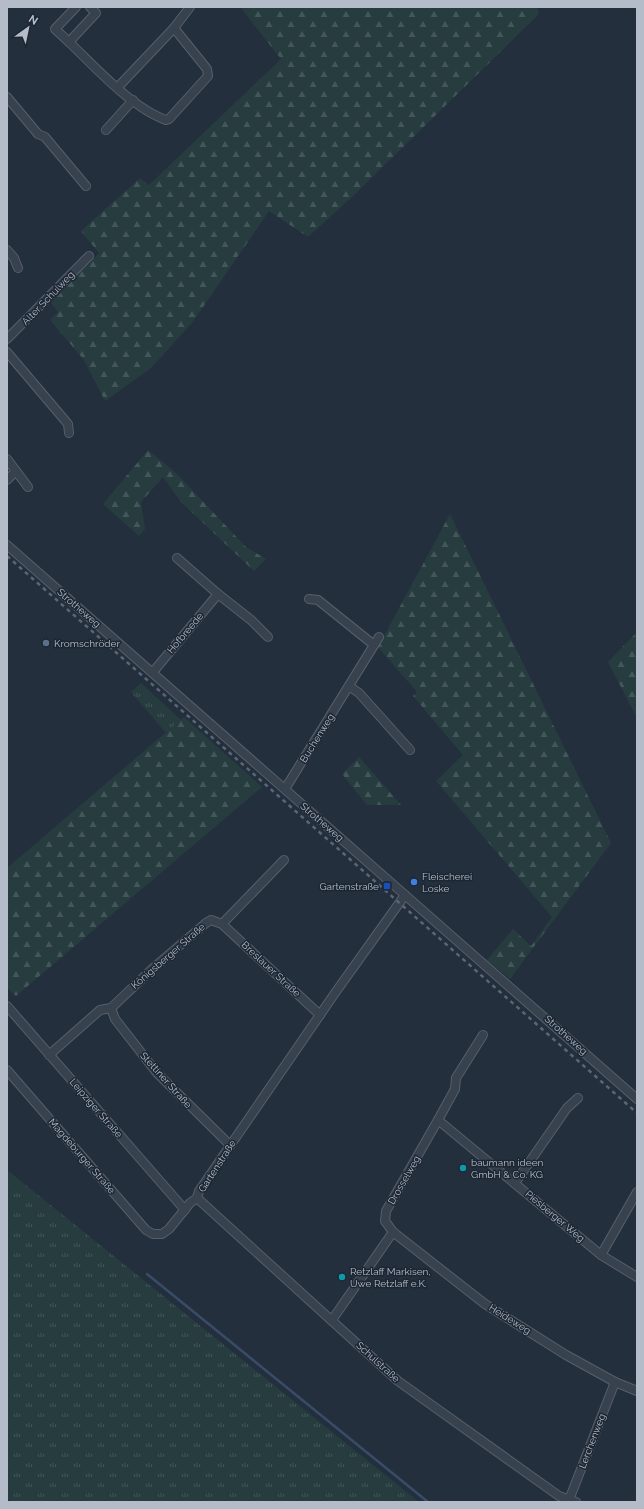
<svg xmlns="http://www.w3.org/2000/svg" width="644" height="1509" viewBox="0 0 644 1509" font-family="Raleway,sans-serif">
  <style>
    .grass { fill: url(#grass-tufts) }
    .forest { fill: url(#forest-firs) }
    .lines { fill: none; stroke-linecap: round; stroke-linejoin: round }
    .stream { stroke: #394c67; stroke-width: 2.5 }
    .minor-casing { stroke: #565f6c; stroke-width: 10 }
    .minor { stroke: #38414e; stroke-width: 8 }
    .rail { stroke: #5a6575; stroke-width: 2.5; stroke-dasharray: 4 4; stroke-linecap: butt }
    .service-dot { fill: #5c6f8a; stroke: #1d2633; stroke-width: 1.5 }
    .shop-dot { fill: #3f7fe0; stroke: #1d2633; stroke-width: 1.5 }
    .transit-dot { fill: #1a4fb4; stroke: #1d2633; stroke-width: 1.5 }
    .culture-dot { fill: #0f9aa8; stroke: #1d2633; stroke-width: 1.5 }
    .labels { text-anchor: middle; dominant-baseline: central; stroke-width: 3; stroke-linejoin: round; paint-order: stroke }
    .street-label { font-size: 10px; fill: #b4bcc9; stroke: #1d2633 }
    .poi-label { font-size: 10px; fill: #b4bcc9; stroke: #1d2633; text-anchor: start }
  </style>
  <defs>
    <pattern id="grass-tufts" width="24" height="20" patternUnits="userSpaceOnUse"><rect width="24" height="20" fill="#263c3f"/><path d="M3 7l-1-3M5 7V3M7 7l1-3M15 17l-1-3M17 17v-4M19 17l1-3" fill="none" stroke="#435659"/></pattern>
    <pattern id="forest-firs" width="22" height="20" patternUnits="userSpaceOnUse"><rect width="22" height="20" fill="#263c3f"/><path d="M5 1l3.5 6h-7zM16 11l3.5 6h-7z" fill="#435659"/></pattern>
  </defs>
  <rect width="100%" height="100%" fill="#242f3e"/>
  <!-- grass -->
  <g class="grass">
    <polygon points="141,683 181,720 166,733 131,692"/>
    <polygon points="7,1170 419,1502 13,1502 7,1499"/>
  </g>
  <!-- forest -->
  <g class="forest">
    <polygon points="240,7 537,7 539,14 352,197 308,237 269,211 192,323 151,368 105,401 84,360 50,320 58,312 51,303 99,253 81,231 140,178 149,185 281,59"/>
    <polygon points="148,450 175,472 246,547 266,559 254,571 181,502 163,477 141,502 145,529 139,536 103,504"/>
    <polygon points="450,514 611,843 510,979 487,960 513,929 531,946 552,917 436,781 463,755 413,696 417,692 378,647"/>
    <polygon points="637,632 637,718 608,662"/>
    <polygon points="184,717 262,787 16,996 7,988 7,868"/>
    <polygon points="359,757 401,805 367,805 342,774"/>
  </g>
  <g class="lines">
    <!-- stream -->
    <polyline class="stream" points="147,1274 428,1502"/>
    <defs>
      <g id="minor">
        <path d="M90 7 96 13 69 42C95 67 132 108 166 120L169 119 208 76 207 69 174 28"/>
        <polyline points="69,42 55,29 76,7"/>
        <polyline points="118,87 174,28 190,7"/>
        <polyline points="7,97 38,134 45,137 86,186"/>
        <polyline points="106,130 133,100"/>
        <polyline points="7,250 14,258 18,268"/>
        <polyline points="7,339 89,256"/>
        <polyline points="7,352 68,424 69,433"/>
        <polyline points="7,459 28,487"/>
        <polyline points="7,480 16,471"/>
        <polyline points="7,545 637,1099"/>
        <polyline points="177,558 218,594 251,620 268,637"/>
        <polyline points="309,599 318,600 374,645"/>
        <polyline points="153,672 218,594"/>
        <polyline points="349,686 359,693 410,750"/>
        <polyline points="285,789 379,637"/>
        <polyline points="222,924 284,860"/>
        <polyline points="7,1006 185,1210"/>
        <polyline points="111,1008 115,1019 157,1073 230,1145"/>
        <polyline points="483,1035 456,1078 455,1089 438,1120 386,1211 385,1221 393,1232 485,1304 566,1355 615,1382 637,1391"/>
        <polyline points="49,1055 100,1010 111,1008 151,970 206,923 211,920 222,924 320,1015"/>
        <polyline points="7,1070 146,1230 153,1234 162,1234 169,1229 190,1203 197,1198 199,1191 335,993 405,895"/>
        <polyline points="438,1120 601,1255 637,1277"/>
        <polyline points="515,1183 567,1108 578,1098"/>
        <polyline points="197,1198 398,1381 559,1496 576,1502"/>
        <polyline points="601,1255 637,1192"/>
        <polyline points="332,1320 393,1232"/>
        <polyline points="569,1500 615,1382"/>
      </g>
    </defs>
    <!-- minor casing -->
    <use href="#minor" class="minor-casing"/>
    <!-- minor -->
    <use href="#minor" class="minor"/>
    <!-- rail -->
    <polyline class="rail" points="7,556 637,1113"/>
  </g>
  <!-- markers -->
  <circle class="service-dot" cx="46" cy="643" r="4"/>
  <circle class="shop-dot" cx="414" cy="882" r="4"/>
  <rect class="transit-dot" x="383" y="882" width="8" height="8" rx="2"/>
  <g class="culture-dot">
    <circle cx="463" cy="1168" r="4"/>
    <circle cx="342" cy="1277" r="4"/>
  </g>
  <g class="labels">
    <!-- street labels -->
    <g class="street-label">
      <text transform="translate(48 298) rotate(-46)">Alter Schulweg</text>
      <text transform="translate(79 608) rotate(41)">Strotheweg</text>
      <text transform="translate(185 633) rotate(-50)">Hofbreede</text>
      <text transform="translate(317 738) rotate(-58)">Buchenweg</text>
      <text transform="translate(322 822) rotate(41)">Strotheweg</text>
      <text transform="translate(168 956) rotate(-41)">Königsberger Straße</text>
      <text transform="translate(271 969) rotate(43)">Breslauer Straße</text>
      <text transform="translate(566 1035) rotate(42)">Strotheweg</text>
      <text transform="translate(166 1080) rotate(48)">Stettiner Straße</text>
      <text transform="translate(96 1108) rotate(49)">Leipziger Straße</text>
      <text transform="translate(82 1156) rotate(49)">Magdeburger Straße</text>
      <text transform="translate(217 1166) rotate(-57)">Gartenstraße</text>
      <text transform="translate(404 1180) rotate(-60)">Drosselweg</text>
      <text transform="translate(555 1216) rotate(40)">Piesberger Weg</text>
      <text transform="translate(510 1319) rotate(32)">Heideweg</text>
      <text transform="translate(378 1362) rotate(42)">Schulstraße</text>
      <text transform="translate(592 1441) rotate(-69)">Lerchenweg</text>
    </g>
    <!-- poi labels -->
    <g class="poi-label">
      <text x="54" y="643">Kromschröder</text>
      <text x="422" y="876">Fleischerei<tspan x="422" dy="12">Loske</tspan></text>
      <text x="379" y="886" text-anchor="end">Gartenstraße</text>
      <text x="471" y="1162">baumann ideen<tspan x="471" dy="12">GmbH &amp; Co. KG</tspan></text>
      <text x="350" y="1271">Retzlaff Markisen,<tspan x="350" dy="12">Uwe Retzlaff e.K.</tspan></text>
    </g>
  </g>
  <!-- border -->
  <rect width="644" height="1509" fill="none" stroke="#b4bcc9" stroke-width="16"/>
  <!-- north arrow -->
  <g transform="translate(28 28) rotate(33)" stroke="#1d2633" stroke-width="3" paint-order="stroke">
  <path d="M0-3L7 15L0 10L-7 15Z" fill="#b4bcc9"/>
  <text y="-6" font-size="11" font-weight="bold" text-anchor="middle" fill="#b4bcc9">N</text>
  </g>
</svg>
